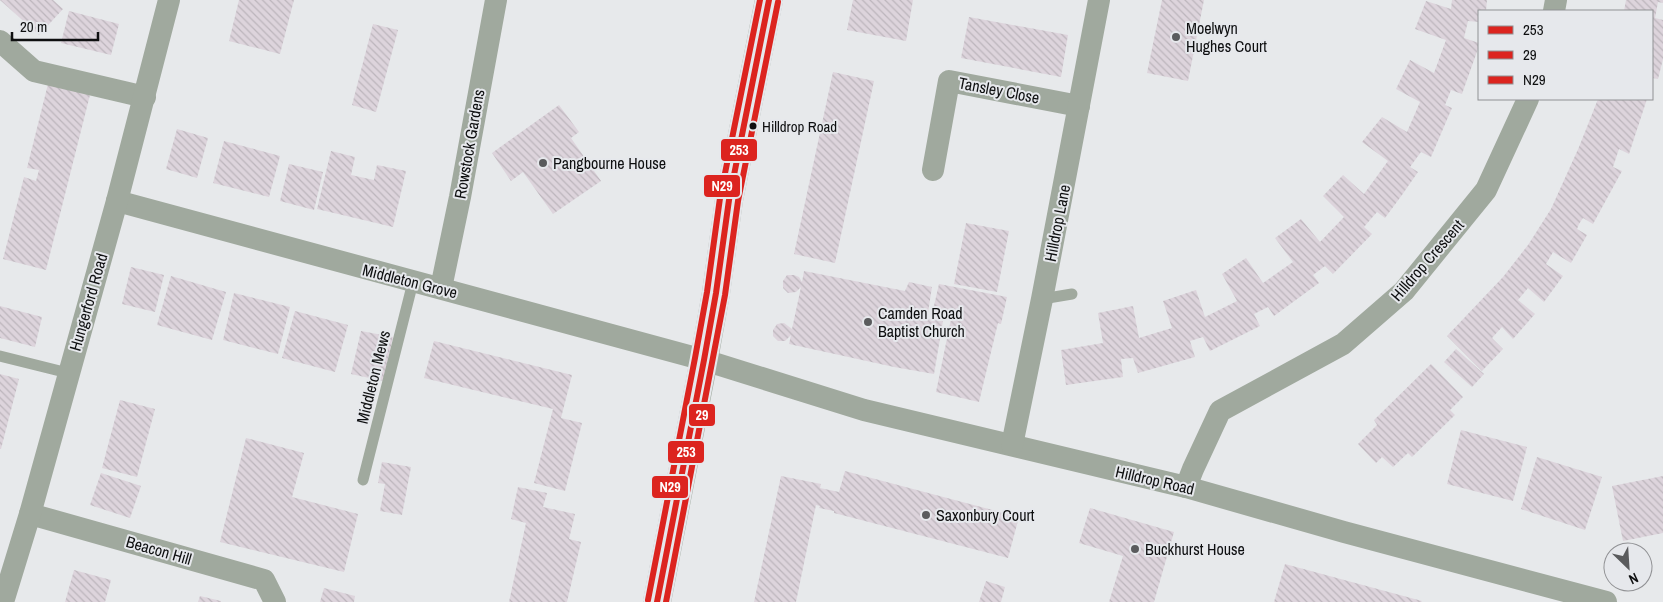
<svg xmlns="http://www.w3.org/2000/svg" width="1663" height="602" viewBox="0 0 1663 602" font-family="'Archivo Narrow',sans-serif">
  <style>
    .building { fill: url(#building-back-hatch) }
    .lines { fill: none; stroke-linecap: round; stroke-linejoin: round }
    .service { stroke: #a0a99e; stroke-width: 11 }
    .minor { stroke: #a0a99e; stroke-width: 22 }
    .trunk { stroke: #a4ada4; stroke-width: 28 }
    .bus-1-casing { stroke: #e6e8ec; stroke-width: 10 }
    .bus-2-casing { stroke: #e6e8ec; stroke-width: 10 }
    .bus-3-casing { stroke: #e6e8ec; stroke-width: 10 }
    .bus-1 { stroke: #dc241f; stroke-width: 6 }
    .bus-2 { stroke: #dc241f; stroke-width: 6 }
    .bus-3 { stroke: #dc241f; stroke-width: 6 }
    .poi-dot { fill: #5a5b5d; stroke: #e6e8ec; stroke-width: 2 }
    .bus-dot { fill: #0e0f10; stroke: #e6e8ec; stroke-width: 2 }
    .labels { text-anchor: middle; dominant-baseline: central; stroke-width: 4; stroke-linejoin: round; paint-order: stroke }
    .bus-label { font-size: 15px; fill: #0e0f10; stroke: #e6e8ec; text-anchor: start }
    .poi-label { font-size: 16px; fill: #0e0f10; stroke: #e6e8ec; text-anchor: start }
    .street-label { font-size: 16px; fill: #0e0f10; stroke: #e6e8ec }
    .line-badge { stroke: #e6e8ec; stroke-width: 2 }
    .badge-label { font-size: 14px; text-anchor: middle; font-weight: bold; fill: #fff }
  </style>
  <defs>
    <pattern id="building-back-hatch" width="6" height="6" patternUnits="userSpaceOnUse" patternTransform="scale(1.25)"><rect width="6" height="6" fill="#ddd4dc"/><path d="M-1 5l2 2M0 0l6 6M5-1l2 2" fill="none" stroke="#bcb5bc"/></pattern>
  </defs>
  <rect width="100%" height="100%" fill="#e7e9eb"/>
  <!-- building -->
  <g class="building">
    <polygon points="0,0 53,0 63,9 39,35"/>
    <polygon points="239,0 294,0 280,54 229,41"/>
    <polygon points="853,0 913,0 906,41 847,30"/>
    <polygon points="1162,0 1204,0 1188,81 1147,73"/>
    <polygon points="1452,0 1487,0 1486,11 1479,11 1479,22 1468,21 1464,38 1479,43 1479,46 1462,94 1451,90 1445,105 1452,108 1431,157 1421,152 1410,167 1418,172 1402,195 1385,218 1377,212 1364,227 1372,234 1333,274 1325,266 1313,275 1319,283 1274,316 1268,307 1254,314 1260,326 1210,351 1203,337 1190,341 1195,357 1138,373 1133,358 1121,359 1123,377 1066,385 1061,350 1103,343 1098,313 1133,306 1139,338 1172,328 1163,301 1196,290 1205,317 1237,301 1222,274 1246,258 1263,283 1293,262 1275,238 1301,219 1320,242 1344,217 1323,196 1343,175 1364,194 1388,161 1362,142 1382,117 1407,132 1420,102 1396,89 1410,60 1434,73 1446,40 1415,29 1426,1 1451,9"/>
    <polygon points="1626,0 1663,0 1663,3 1658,2 1655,18 1663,20 1663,59 1658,79 1652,78 1652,11 1624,11"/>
    <polygon points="69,11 119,24 111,55 61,43"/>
    <polygon points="969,17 1068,35 1061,77 961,58"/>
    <polygon points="373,24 398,30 376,112 352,105"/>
    <polygon points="833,72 874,81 835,263 794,254"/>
    <polygon points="48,84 90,95 46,270 3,259 24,177 36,181 39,170 27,168"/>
    <polygon points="1598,99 1647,99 1629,154 1619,149 1613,167 1622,171 1593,224 1583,218 1579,224 1577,229 1587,235 1571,263 1553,252 1546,264 1563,276 1544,302 1528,288 1518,300 1535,314 1513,339 1502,327 1492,338 1503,349 1482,371 1447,336 1503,277 1528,245 1551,209 1579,147"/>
    <polygon points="559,105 579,132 571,138 601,181 553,214 523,172 511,181 492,153"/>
    <polygon points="177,129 208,138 197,178 166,169"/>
    <polygon points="224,141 280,156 269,197 213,183"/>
    <polygon points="331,151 355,157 351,175 374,180 377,165 406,171 393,227 317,209"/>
    <polygon points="289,164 323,172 314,210 280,201"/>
    <polygon points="966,223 1009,231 997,292 954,284"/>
    <polygon points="131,267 164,275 155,312 122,304"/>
    <polygon points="804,271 905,291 909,282 932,287 927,319 943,321 934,374 894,367 789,344 791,335 785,341 778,341 773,336 773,330 777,324 784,323 792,329 801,287 796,292 788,293 783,288 783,281 787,275 794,275 799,277 802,282"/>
    <polygon points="171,276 226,292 212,340 157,325"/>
    <polygon points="939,284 1007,297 1001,324 998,323 979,402 936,392 952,314 933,310"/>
    <polygon points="234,293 290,307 278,354 223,340"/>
    <polygon points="0,306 42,317 35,347 0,338"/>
    <polygon points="295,311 348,325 335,372 282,358"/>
    <polygon points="361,331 393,337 383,381 351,374"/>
    <polygon points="434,341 572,375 561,418 582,423 565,491 534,483 553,409 424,378"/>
    <polygon points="1456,349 1484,374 1472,387 1444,362"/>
    <polygon points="1431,364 1463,397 1450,410 1455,415 1412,457 1408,453 1393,467 1382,457 1376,463 1358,444 1377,425 1374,420"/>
    <polygon points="0,374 19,379 1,449 0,449"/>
    <polygon points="120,400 155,409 137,477 102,468"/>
    <polygon points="1461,430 1527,447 1513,501 1447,484"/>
    <polygon points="246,438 304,453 292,497 358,514 344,572 220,542"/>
    <polygon points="1537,457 1602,477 1585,530 1521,509"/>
    <polygon points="382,462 411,467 402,515 380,511 385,484 378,483"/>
    <polygon points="845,471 1019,517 1008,558 834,513 834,511 819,508 820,506 816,505 796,602 754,602 781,476 821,484 820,488 839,492"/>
    <polygon points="101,473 141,486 130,518 90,505"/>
    <polygon points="1663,476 1663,533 1623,541 1612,486"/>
    <polygon points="518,487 547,493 543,507 575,514 569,539 581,542 567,602 509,602 526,523 511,519"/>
    <polygon points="1090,508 1174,532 1154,602 1109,602 1123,556 1079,543"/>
    <polygon points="1285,564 1422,601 1421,602 1274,602"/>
    <polygon points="74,570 111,580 105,602 65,602"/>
    <polygon points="986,581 1005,587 1001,602 979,602"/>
    <polygon points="324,588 355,596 354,602 320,602"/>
    <polygon points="200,596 221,601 221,602 198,602"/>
  </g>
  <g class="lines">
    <!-- service -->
    <g class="service">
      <polyline points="1042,299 1072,294"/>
      <polyline points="0,356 68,373"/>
      <polyline points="363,480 413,282"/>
    </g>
    <!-- minor -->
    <g class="minor">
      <polyline points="1554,11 1556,0"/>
      <polyline points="0,41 34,71 145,97"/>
      <polyline points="933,170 949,81 1079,106"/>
      <polyline points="117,201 704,360 864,410 1186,487 1344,532 1606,602"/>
      <polyline points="441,288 460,197 496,0"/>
      <polyline points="1012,445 1042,299 1099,0"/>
      <polyline points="1186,487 1193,469 1220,411 1343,344 1404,291 1486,190 1528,99"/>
      <polyline points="30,514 264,580 275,602"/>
      <polyline points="3,602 30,514 117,201 169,0"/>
    </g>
    <!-- trunk -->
    <polyline class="trunk" points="657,602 704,360 716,293 729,200 769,0"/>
    <defs>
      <polyline id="bus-1" points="657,602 704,360 716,293 729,200 769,0"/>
      <polyline id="bus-2" points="666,602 725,295 738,201 778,2"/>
      <polyline id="bus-3" points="648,600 695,358 707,292 720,198 760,0"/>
    </defs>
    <!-- bus-1 casing -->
    <use href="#bus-1" class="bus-1-casing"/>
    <!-- bus-2 casing -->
    <use href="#bus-2" class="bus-2-casing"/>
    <!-- bus-3 casing -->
    <use href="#bus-3" class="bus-3-casing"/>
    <!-- bus-1 -->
    <use href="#bus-1" class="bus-1"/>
    <!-- bus-2 -->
    <use href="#bus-2" class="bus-2"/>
    <!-- bus-3 -->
    <use href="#bus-3" class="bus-3"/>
  </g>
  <!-- markers -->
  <g class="poi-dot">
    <circle cx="1176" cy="37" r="5"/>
    <circle cx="543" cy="163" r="5"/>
    <circle cx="868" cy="322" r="5"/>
    <circle cx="926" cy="515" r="5"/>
    <circle cx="1135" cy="549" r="5"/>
  </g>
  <circle class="bus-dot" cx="753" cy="126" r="4.5"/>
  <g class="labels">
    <!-- bus labels -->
    <g class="bus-label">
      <text x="762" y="126">Hilldrop Road</text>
    </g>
    <!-- poi labels -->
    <g class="poi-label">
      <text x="1186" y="28">Moelwyn<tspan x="1186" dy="18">Hughes Court</tspan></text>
      <text x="553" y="163">Pangbourne House</text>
      <text x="878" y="313">Camden Road<tspan x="878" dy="18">Baptist Church</tspan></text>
      <text x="936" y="515">Saxonbury Court</text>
      <text x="1145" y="549">Buckhurst House</text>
    </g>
    <!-- street labels -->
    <g class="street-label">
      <text transform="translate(999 90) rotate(11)">Tansley Close</text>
      <text transform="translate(469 144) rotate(-80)">Rowstock Gardens</text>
      <text transform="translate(1057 223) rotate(-79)">Hilldrop Lane</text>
      <text transform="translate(1427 260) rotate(-49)">Hilldrop Crescent</text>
      <text transform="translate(410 281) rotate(14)">Middleton Grove</text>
      <text transform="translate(88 302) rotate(-74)">Hungerford Road</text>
      <text transform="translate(373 377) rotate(-76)">Middleton Mews</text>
      <text transform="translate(1155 480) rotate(13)">Hilldrop Road</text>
      <text transform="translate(159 550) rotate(16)">Beacon Hill</text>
    </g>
  </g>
  <g class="line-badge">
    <rect x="720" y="138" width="38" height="24" rx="5" fill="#dc241f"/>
    <rect x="703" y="174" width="38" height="24" rx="5" fill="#dc241f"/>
    <rect x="688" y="403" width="28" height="24" rx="5" fill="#dc241f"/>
    <rect x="667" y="440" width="38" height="24" rx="5" fill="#dc241f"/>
    <rect x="651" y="475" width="38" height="24" rx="5" fill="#dc241f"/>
  </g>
  <g class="badge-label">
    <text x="739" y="155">253</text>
    <text x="722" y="191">N29</text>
    <text x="702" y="420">29</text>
    <text x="686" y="457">253</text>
    <text x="670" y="492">N29</text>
  </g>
  <!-- legend -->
  <rect x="1478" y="10" width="175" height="90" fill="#e6e8ec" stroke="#909194"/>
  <rect x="1488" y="26" width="25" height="8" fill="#dc241f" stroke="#909194"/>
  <text x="1523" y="35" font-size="15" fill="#0e0f10">253</text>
  <rect x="1488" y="51" width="25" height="8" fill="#dc241f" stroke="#909194"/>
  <text x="1523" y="60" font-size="15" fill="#0e0f10">29</text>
  <rect x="1488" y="76" width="25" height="8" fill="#dc241f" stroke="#909194"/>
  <text x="1523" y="85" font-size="15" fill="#0e0f10">N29</text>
  <!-- north arrow -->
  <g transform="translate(1628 567) rotate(155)"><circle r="24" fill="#e6e8ec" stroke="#909194"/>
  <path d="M0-4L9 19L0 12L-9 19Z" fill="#5a5b5d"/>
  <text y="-8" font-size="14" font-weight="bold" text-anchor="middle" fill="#0e0f10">N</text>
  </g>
  <!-- scale -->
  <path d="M12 32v8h86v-8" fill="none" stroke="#0e0f10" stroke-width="2.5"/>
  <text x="20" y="32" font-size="15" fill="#0e0f10" stroke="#e6e8ec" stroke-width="4" paint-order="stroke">20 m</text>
</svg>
